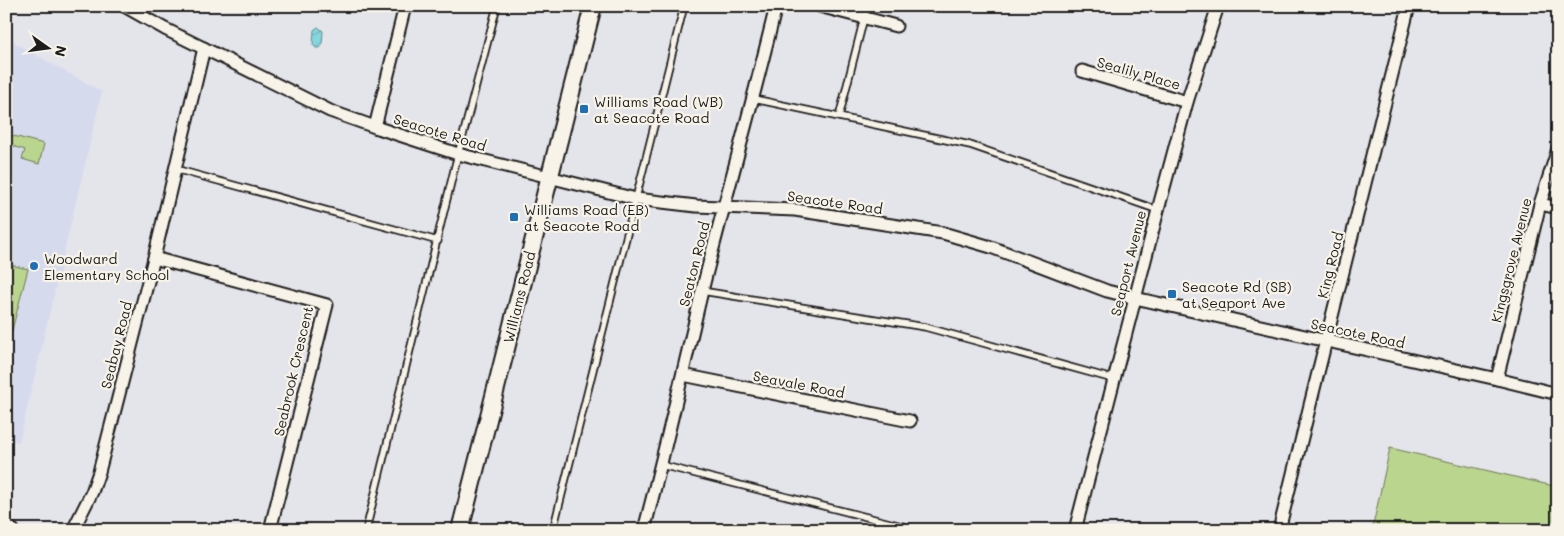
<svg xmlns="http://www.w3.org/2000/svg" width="1564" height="536" viewBox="0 0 1564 536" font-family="Mali,sans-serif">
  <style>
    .built { fill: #d6daed }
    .green { fill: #bad58d; stroke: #6b7854 }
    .water { fill: url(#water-waves); stroke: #5c8c90 }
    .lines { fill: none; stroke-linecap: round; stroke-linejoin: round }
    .lane-casing { stroke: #1c1c1c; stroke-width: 9 }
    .street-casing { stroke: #1c1c1c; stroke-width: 15 }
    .secondary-casing { stroke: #1c1c1c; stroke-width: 20 }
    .lane { stroke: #f7f3e8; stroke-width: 5.5 }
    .street { stroke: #f7f3e8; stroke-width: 11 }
    .secondary { stroke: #f7f3e8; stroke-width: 16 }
    .poi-dot { fill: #1f6fb2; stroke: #f7f3e8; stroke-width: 2 }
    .labels { text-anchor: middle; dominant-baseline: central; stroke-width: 4.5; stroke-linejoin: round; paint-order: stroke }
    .street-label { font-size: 14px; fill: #1c1c1c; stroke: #f7f3e8 }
    .poi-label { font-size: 14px; fill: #1c1c1c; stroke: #f7f3e8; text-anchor: start }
  </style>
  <defs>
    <pattern id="water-waves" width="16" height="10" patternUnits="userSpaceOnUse" patternTransform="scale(1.25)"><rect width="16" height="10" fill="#86d7dd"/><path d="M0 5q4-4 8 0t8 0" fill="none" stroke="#73b8bd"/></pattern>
  </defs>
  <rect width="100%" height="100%" fill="#e4e4eb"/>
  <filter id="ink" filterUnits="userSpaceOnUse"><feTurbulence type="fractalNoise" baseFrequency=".02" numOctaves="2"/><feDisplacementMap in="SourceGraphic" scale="10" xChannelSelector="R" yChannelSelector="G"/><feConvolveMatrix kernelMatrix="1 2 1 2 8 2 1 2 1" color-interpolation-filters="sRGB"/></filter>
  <g filter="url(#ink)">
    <!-- built -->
    <polygon class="built" points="6,6 14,6 8,39 102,92 19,442 6,439"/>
    <!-- green -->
    <g class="green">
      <polygon points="6,134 44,144 39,164 22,159 25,150 6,144"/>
      <polygon points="6,264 28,269 6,353"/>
      <polygon points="1390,448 1558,487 1558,530 1372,530"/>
    </g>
    <!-- water -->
    <polygon class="water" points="318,27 323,31 322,45 320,48 316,48 313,45 314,30"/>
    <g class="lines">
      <defs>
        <g id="lane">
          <polyline points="754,99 970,145 1158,210"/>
          <polyline points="839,117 867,6"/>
          <polyline points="175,169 438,241"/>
          <polyline points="702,291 925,327 1113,379"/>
          <polyline points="661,465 918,530"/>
          <polyline points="366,530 455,166 497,6"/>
          <polyline points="553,530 684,6"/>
        </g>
        <g id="street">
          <polyline points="124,6 165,29 330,111 375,127 458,154 636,199 696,206 795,210 943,233 991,247 1107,291 1135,298 1497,379 1558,394"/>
          <polyline points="819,6 896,26"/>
          <polyline points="1082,71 1187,102"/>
          <polyline points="375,127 405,6"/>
          <polyline points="1540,204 1558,208"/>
          <polyline points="154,258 327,305 270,530"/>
          <polyline points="683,375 910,421"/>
          <polyline points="1497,379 1540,204 1558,149"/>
          <polyline points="6,528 13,530"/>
          <polyline points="73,530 92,492 99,472 154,258 204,48"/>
          <path d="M644 530C665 451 683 371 702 291 726 196 753 102 776 6"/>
          <polyline points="1075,530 1158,210 1187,102 1218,6"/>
          <polyline points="1279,530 1409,6"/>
        </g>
        <polyline id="secondary" points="460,530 593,6"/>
      </defs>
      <!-- lane casing -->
      <use href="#lane" class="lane-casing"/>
      <!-- street casing -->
      <use href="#street" class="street-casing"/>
      <!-- secondary casing -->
      <use href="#secondary" class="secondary-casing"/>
      <!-- lane -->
      <use href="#lane" class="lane"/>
      <!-- street -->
      <use href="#street" class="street"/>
      <!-- secondary -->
      <use href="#secondary" class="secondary"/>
    </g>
  </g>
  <!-- markers -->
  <g class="poi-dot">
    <rect x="579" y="104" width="10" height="10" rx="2.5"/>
    <rect x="509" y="212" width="10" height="10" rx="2.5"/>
    <circle cx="34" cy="266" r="5"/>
    <rect x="1167" y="289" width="10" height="10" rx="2.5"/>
  </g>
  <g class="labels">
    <!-- street labels -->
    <g class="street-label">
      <text transform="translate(1139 73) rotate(16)">Sealily Place</text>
      <text transform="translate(440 132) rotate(17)">Seacote Road</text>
      <text transform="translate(835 202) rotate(8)">Seacote Road</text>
      <text transform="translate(1511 260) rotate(-76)">Kingsgrove Avenue</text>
      <text transform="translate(1128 263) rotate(-76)">Seaport Avenue</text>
      <text transform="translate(694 264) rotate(-76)">Seaton Road</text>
      <text transform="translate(1330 265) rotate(-76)">King Road</text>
      <text transform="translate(519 297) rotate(-76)">Williams Road</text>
      <text transform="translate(1358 333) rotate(12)">Seacote Road</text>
      <text transform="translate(116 345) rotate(-76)">Seabay Road</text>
      <text transform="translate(293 371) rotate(-77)">Seabrook Crescent</text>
      <text transform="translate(799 384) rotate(11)">Seavale Road</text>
    </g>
    <!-- poi labels -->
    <g class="poi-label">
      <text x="594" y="101">Williams Road (WB)<tspan x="594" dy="16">at Seacote Road</tspan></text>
      <text x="524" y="209">Williams Road (EB)<tspan x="524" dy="16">at Seacote Road</tspan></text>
      <text x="44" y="258">Woodward<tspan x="44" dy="16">Elementary School</tspan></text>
      <text x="1182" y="286">Seacote Rd (SB)<tspan x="1182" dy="16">at Seaport Ave</tspan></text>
    </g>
  </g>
  <!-- margin -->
  <rect width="1564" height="536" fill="none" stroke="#f7f3e8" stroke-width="25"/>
  <rect x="12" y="12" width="1539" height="511" fill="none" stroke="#1c1c1c" stroke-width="2" filter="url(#ink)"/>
  <!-- north arrow -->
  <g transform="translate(48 48) rotate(104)" stroke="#f7f3e8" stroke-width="4" paint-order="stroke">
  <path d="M0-4L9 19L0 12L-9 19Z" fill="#1c1c1c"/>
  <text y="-8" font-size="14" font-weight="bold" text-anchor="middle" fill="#1c1c1c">N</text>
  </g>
</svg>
